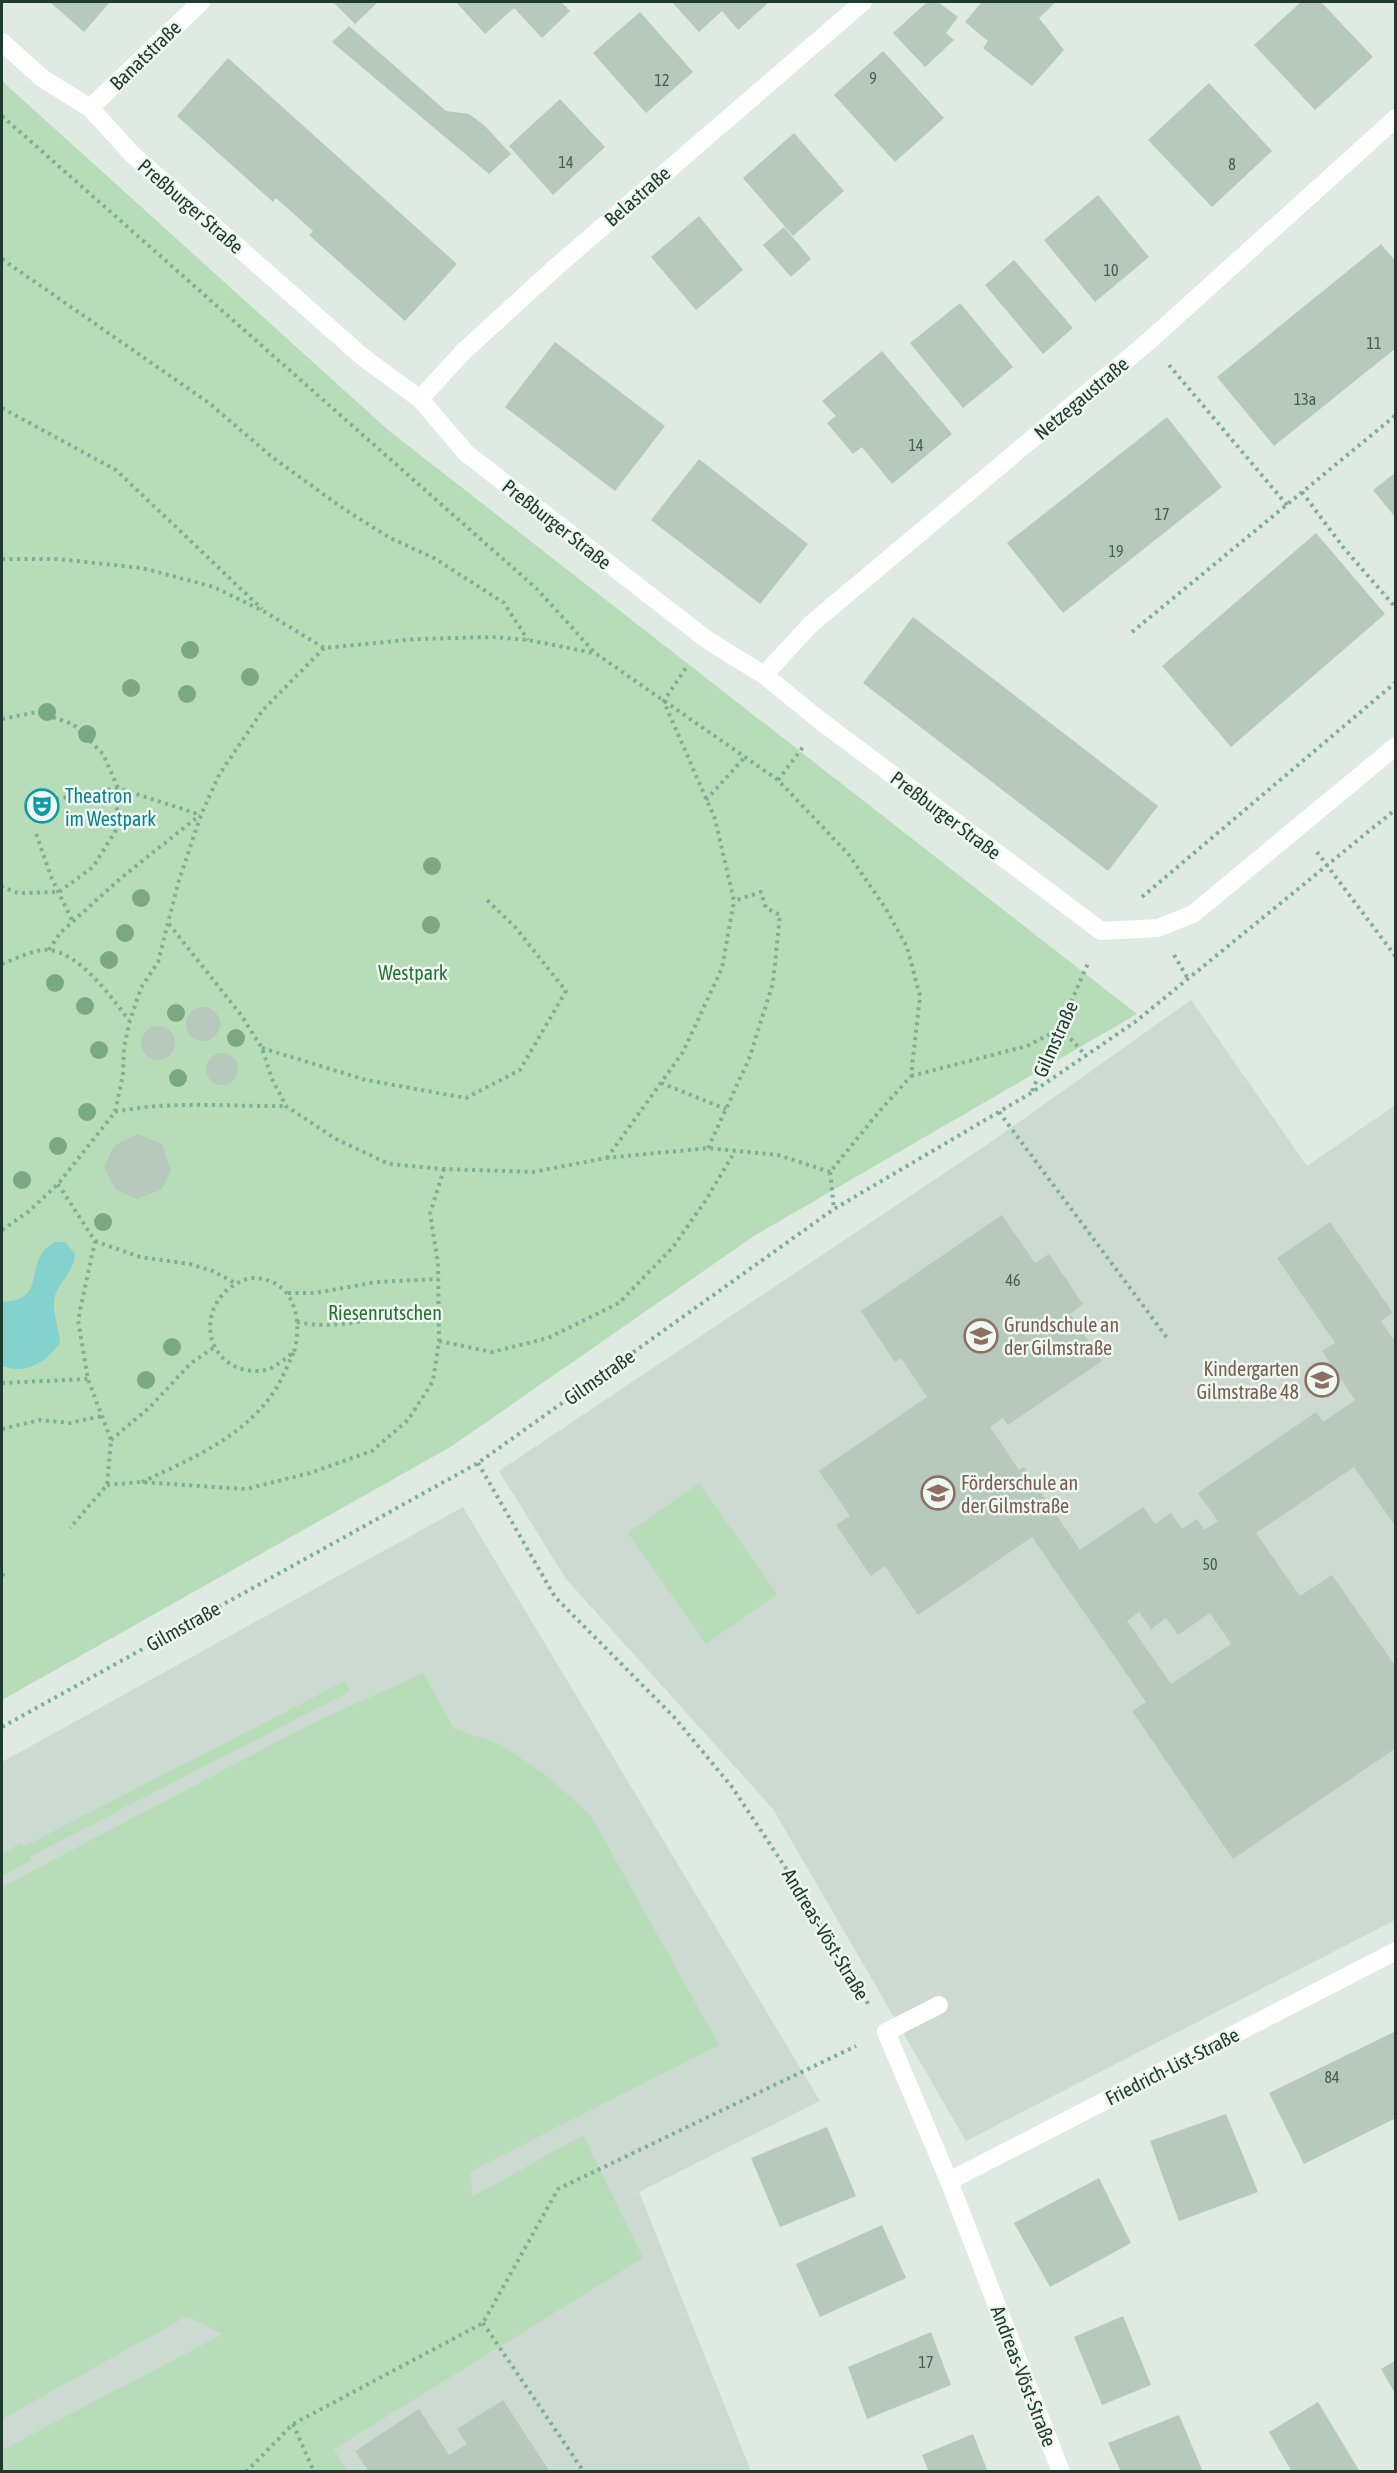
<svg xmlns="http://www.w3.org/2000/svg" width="1397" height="2473" viewBox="0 0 1397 2473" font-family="'Asap Condensed',sans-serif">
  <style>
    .built { fill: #cddad1 }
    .green { fill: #b6ddb8 }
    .water { fill: #84d2cd }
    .building { fill: #b7c8bd; fill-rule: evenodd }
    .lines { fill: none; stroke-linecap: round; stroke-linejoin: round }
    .path { stroke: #7eaf95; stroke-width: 4; stroke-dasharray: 3 4.5; stroke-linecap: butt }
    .service { stroke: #fff; stroke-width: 18 }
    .minor { stroke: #fff; stroke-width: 18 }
    .tree { fill: #7aa882 }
    .labels { text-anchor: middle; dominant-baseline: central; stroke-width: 5; stroke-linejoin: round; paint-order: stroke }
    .number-label { font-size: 16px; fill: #455e51 }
    .street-label { font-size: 20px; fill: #1f3b2d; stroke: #eff7f1 }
    .culture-label { font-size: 20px; fill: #0d838f; stroke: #eff7f1; text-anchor: start }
    .park-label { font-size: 20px; fill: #287234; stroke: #eff7f1 }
    .education-label { font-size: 20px; fill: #785e54; stroke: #eff7f1; text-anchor: start }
  </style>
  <rect width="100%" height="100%" fill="#deeae2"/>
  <!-- built -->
  <g class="built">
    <polygon points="1191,1000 1307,1166 1394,1106 1395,1109 1395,1920 966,2141 773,1809 566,1579 499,1471 988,1144"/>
    <polygon points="463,1507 820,2101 639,2192 751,2471 2,2471 2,1762"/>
  </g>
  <!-- green -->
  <g class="green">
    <polygon points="2,81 388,430 1137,1014 754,1236 452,1446 2,1700"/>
    <polygon points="699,1483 777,1594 706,1644 628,1533"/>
    <polygon points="423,1673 454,1729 500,1744 550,1778 591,1816 719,2045 471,2171 472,2197 583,2135 643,2258 334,2449 347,2471 2,2471 2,2450 223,2334 187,2316 2,2419 2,1887 311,1724"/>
    <polygon points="345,1681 350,1691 29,1857 31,1861 2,1876 2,1854 21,1843 23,1847"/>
  </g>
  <!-- water -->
  <path class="water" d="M54 1242H65L75 1254C73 1277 56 1281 54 1301 53 1313 59 1330 60 1343 45 1363 26 1375 2 1366V1302C44 1299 27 1274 43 1252 45 1248 51 1245 54 1242Z"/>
  <!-- building -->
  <g class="building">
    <polygon points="50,2 110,2 84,32"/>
    <polygon points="333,2 378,2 355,24"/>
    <polygon points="456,2 561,2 570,11 542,38 514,8 485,34"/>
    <polygon points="672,2 769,2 738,30 722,11 699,32"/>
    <polygon points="927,2 938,2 958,17 946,33 954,40 925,67 893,33"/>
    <polygon points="982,2 1056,2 1039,18 1064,50 1032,86 983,48 988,41 965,22"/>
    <polygon points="1301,2 1321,2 1373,57 1315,110 1254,45"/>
    <polygon points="640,12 693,72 646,113 593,53"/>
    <polygon points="349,26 446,111 469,114 484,125 511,154 489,174 332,42"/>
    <polygon points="883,51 944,118 895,162 834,95"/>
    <polygon points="228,58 457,264 405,321 309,235 313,231 276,198 273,202 177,116"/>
    <polygon points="1209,83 1272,151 1212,207 1148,140"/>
    <polygon points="560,99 605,147 553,195 509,146"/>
    <polygon points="794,133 844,191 793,236 743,178"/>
    <polygon points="1098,195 1149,257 1095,302 1044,240"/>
    <polygon points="699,216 743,270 696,310 651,257"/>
    <polygon points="784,227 811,259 791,277 763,245"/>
    <polygon points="1381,244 1396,262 1396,348 1274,446 1217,377"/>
    <polygon points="1014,260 1073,328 1043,354 985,285"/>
    <polygon points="960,303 1013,367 963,408 910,343"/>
    <polygon points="555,342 665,426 615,491 505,407"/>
    <polygon points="882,351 952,434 892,484 862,447 853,454 827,423 836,416 822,401"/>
    <polygon points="1167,417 1222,487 1063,613 1007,543"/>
    <polygon points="699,459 808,544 760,604 651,520"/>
    <polygon points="1396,472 1396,518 1373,490"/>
    <polygon points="1316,533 1385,614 1231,747 1162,666"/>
    <polygon points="913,617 1158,806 1108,871 863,683"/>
    <circle cx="203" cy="1024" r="17"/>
    <circle cx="158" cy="1043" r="17"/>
    <circle cx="222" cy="1069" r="16"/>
    <polygon points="137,1134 162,1144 171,1171 161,1190 137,1199 115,1189 104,1167 114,1146"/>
    <path d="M1002 1215 1035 1263 1049 1254 1083 1304 1070 1314 1102 1361 1008 1425 1003 1418 990 1427 1019 1470 1024 1467 1080 1550 1143 1507 1155 1524 1171 1513 1182 1529 1197 1519 1204 1530 1218 1521 1198 1493 1316 1412 1323 1422 1355 1400 1322 1351 1335 1343 1277 1258 1330 1222 1393 1313 1381 1321 1396 1343V1527L1354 1467 1256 1533 1300 1596 1332 1575 1396 1667V1748L1233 1859 1132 1711 1146 1702 1032 1537 918 1615 885 1566 871 1576 836 1525 850 1516 819 1471 927 1397 901 1358 895 1362 861 1311ZM1139 1612 1151 1629 1166 1618 1178 1635 1210 1613 1231 1644 1171 1684 1127 1621Z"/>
    <polygon points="1396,2031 1396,2118 1304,2164 1269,2093"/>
    <polygon points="1226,2114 1258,2192 1179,2221 1150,2141"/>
    <polygon points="827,2127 856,2196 780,2227 751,2158"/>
    <polygon points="1099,2178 1131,2243 1050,2287 1014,2223"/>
    <polygon points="882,2225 906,2278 820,2317 796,2264"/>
    <polygon points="1123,2316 1151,2385 1102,2405 1074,2337"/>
    <polygon points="931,2332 951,2385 867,2419 848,2367"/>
    <polygon points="1396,2360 1396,2395 1381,2369"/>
    <polygon points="503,2400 550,2472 369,2472 355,2451 419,2409 449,2455 467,2444 457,2429"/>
    <polygon points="1318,2402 1360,2472 1292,2472 1269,2432"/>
    <polygon points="1179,2415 1203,2472 1121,2472 1108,2443"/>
    <polygon points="973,2434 988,2472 929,2472 922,2455"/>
  </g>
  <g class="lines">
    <!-- path -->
    <g class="path">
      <polyline points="2,116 537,589 595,653 778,780 849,855 886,909 907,947 920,996 911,1076 878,1113 830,1172 834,1209"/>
      <polyline points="2,259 209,403 272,457 344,509 390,538 434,558 504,603 528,640"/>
      <polyline points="1169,365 1287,505"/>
      <polyline points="2,408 116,470 262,609"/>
      <polyline points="1302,492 1343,547 1396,608"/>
      <polyline points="2,559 58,559 142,568 214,587 265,612 324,648 416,639 494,637 528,640 594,653"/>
      <polyline points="1132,632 1396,415"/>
      <polyline points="663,702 688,665"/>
      <polyline points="2,719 37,712 73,724 103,754 118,788 116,830 93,867 59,892 18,893 2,887"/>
      <polyline points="778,780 803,747"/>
      <polyline points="56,799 118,788 201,815"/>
      <polyline points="706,800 745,757"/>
      <polyline points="36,834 52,879 73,922"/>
      <polyline points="1317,852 1396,957"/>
      <polyline points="1142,897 1396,682"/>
      <polyline points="169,924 241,1015 262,1048 272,1079 286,1106 336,1139 389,1164 444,1169 533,1172 606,1158 708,1148 778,1155 830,1172"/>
      <polyline points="49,950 60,933 121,878 200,815"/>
      <polyline points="1174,955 1187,977"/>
      <path d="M2 964C15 959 36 948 50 950 83 956 109 995 129 1020"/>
      <polyline points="262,1048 366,1080 466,1098 520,1070 566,991 515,927 485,898"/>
      <polyline points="911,1076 1027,1046 1061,1028 1086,1056"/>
      <polyline points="661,1083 726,1109"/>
      <polyline points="1032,1091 1089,961"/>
      <path d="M115 1112C171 1100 229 1107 286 1106"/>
      <polyline points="999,1112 1168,1339"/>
      <polyline points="708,1148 749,1059 773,983 780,915 766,908 761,892 734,901"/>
      <polyline points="607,1158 683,1052 722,968 734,901 715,819 664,702"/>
      <polyline points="58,1184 95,1241 78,1320 88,1379 111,1440 107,1485 70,1528"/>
      <polyline points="2,1230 28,1212 58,1184 115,1112 123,1075 124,1047 130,1020 141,988 158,962 179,880 201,815 219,775 262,711 324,648"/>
      <polyline points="95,1241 140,1257 190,1264 213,1271 235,1283"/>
      <polyline points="288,1293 315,1293 377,1282 438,1279"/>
      <path d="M297 1322C347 1333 390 1309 440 1312"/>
      <polyline points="439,1341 492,1352 548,1338 619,1303 673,1247 706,1200 735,1151"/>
      <polyline points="2,1383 88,1379"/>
      <polyline points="2,1429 40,1420 70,1423 102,1416"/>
      <polyline points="111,1440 150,1407 190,1364 213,1348"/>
      <polyline points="478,1463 555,1597 674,1717 732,1787 793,1879 870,2007"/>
      <path d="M142 1482C189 1460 246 1436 275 1390 283 1378 288 1364 294 1352 283 1360 272 1371 258 1371 212 1372 194 1321 227 1290 235 1284 246 1277 256 1278 295 1281 303 1321 294 1352"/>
      <polyline points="107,1485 141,1482 246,1489 310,1473 372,1451 408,1420 433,1381 439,1341 438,1263 430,1214 444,1169"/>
      <polyline points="2,1574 5,1577"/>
      <polyline points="2,1727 478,1463 834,1209 1031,1093 1135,1022 1396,809"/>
      <polyline points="483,2323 584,2472"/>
      <polyline points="293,2424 314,2472"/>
      <polyline points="246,2472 293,2424 483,2323 558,2189 856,2046"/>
    </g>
    <!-- service -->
    <polyline class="service" points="886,2032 939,2005"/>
    <!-- minor -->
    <g class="minor">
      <polyline points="2,42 42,78 90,108 133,155 364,358 420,399 466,453 706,639 764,675 822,722 1101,931 1158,928 1193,914 1396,746"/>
      <polyline points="90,108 201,2"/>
      <polyline points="420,399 463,352 556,267 863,2"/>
      <polyline points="764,675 811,624 1149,341 1396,118"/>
      <polyline points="886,2032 949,2181 1061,2472"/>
      <polyline points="949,2181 1396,1951"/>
    </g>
  </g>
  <!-- trees -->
  <g class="tree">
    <circle cx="190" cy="650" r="9"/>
    <circle cx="250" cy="677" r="9"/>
    <circle cx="131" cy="688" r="9"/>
    <circle cx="187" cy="694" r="9"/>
    <circle cx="47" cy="712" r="9"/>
    <circle cx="87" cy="734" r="9"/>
    <circle cx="432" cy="866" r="9"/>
    <circle cx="141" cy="898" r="9"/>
    <circle cx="431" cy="925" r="9"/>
    <circle cx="125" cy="933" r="9"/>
    <circle cx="109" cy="960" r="9"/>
    <circle cx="55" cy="983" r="9"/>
    <circle cx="85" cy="1006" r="9"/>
    <circle cx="176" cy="1013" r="9"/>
    <circle cx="236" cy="1038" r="9"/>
    <circle cx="99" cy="1050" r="9"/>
    <circle cx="178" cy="1078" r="9"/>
    <circle cx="87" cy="1112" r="9"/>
    <circle cx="58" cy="1146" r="9"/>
    <circle cx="22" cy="1180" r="9"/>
    <circle cx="103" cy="1222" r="9"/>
    <circle cx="172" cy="1347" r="9"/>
    <circle cx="146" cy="1380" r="9"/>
  </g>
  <!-- icons -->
  <defs>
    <symbol id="theatre-ring" viewBox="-11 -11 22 22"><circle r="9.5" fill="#eff7f1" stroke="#0f9aa8" stroke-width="1.5"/><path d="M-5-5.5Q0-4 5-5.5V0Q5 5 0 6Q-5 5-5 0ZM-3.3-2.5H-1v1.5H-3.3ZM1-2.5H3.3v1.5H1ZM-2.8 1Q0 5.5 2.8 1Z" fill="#0f9aa8"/></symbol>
    <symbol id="school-ring" viewBox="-11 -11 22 22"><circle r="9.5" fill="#eff7f1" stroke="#8d6e63" stroke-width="1.5"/><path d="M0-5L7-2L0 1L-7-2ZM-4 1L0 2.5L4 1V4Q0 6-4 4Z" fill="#8d6e63"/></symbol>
  </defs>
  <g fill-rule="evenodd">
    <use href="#theatre-ring" x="23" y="787" width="38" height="38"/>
    <use href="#school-ring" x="962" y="1317" width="38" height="38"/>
    <use href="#school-ring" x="1303" y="1361" width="38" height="38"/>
    <use href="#school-ring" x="919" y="1474" width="38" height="38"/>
  </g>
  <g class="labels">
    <!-- number labels -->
    <g class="number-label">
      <text x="873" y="78">9</text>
      <text x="662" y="80">12</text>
      <text x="566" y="162">14</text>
      <text x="1232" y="164">8</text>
      <text x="1111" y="270">10</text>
      <text x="1374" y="343">11</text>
      <text x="1305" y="399">13a</text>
      <text x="916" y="445">14</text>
      <text x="1162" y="514">17</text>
      <text x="1116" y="551">19</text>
      <text x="1013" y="1280">46</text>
      <text x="1210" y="1564">50</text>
      <text x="1332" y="2077">84</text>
      <text x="926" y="2362">17</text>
    </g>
    <!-- street labels -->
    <g class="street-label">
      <text transform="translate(145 55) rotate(-44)">Banatstraße</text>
      <text transform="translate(637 196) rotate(-41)">Belastraße</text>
      <text transform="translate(191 206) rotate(41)">Preßburger Straße</text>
      <text transform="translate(1081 398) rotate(-40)">Netzegaustraße</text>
      <text transform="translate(557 524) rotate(38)">Preßburger Straße</text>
      <text transform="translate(946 815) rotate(37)">Preßburger Straße</text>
      <text transform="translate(1055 1039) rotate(-66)">Gilmstraße</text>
      <text transform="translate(599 1377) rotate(-35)">Gilmstraße</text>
      <text transform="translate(183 1626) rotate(-29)">Gilmstraße</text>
      <text transform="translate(826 1934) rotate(59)">Andreas-Vöst-Straße</text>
      <text transform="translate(1172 2066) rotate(-27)">Friedrich-List-Straße</text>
      <text transform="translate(1024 2376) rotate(69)">Andreas-Vöst-Straße</text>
    </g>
    <!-- culture labels -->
    <g class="culture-label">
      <text x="65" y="795">Theatron<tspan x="65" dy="23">im Westpark</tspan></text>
    </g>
    <!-- park labels -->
    <g class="park-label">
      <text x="413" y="972">Westpark</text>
      <text x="385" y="1312">Riesenrutschen</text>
    </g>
    <!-- education labels -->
    <g class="education-label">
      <text x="1004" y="1324">Grundschule an<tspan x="1004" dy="23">der Gilmstraße</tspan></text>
      <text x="1299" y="1368" text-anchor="end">Kindergarten<tspan x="1299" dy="23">Gilmstraße 48</tspan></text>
      <text x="961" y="1482">Förderschule an<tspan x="961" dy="23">der Gilmstraße</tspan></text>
    </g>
  </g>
  <!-- border -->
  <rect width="1397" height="2473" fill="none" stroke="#1f3b2d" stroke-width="6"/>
</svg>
